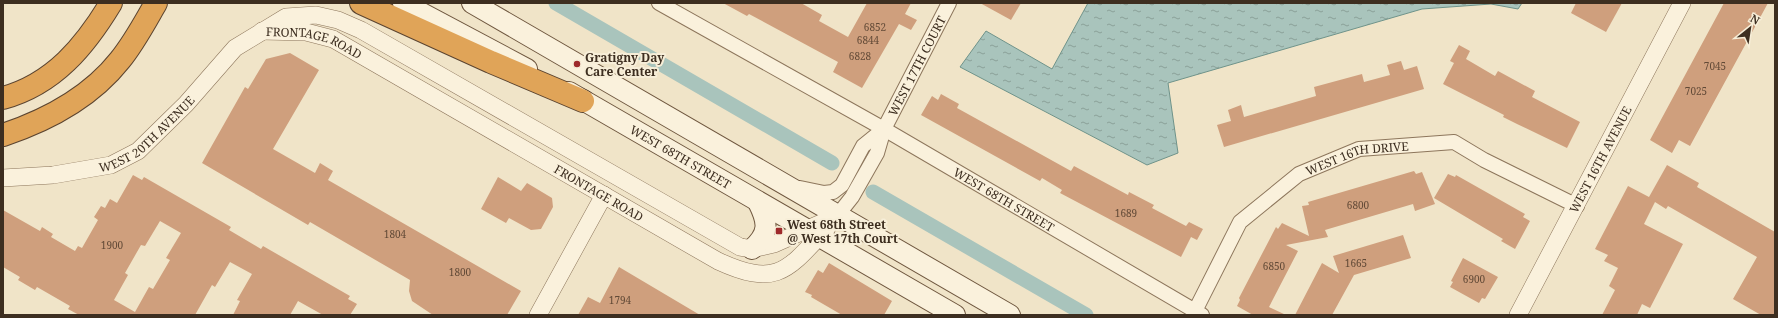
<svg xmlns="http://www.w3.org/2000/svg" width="1778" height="318" viewBox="0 0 1778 318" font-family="'Noto Serif',serif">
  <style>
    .water { fill: url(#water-ripples); stroke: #6f938a }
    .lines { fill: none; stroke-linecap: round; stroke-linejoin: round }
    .canal { stroke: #a9c4bc; stroke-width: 15 }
    .building { fill: #cf9f7d; fill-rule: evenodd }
    .minor-casing { stroke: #8d765c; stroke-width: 16 }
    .tertiary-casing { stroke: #8d765c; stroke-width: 18 }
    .secondary-casing { stroke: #6f573f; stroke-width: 22 }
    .motorway-casing { stroke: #5b4430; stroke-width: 24 }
    .minor { stroke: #faf1dc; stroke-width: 14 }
    .tertiary { stroke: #faf1dc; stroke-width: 17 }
    .secondary { stroke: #faf1dc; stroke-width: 20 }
    .motorway { stroke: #e0a458; stroke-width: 22 }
    .poi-dot { fill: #9e2a2b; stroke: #f7eed8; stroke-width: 1.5 }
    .labels { text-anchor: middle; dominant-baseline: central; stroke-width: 4; stroke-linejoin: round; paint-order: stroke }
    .number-label { font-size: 10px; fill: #624a37 }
    .street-label { font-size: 12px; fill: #3d2e20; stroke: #f7eed8 }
    .poi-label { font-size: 12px; font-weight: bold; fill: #3d2e20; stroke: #f7eed8; text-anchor: start }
  </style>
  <defs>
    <pattern id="water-ripples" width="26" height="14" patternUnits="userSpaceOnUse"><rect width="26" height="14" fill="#a9c4bc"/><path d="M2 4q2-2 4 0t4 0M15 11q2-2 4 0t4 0" fill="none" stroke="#8ba098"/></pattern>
  </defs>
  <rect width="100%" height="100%" fill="#f0e4c8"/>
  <!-- water -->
  <polygon class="water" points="1088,3 1522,3 1518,9 1491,4 1422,9 1168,83 1178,153 1147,165 960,67 986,31 1052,69"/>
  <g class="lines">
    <!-- canal -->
    <g class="canal">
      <polyline points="556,3 832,163"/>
      <polyline points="873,192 1086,315"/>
    </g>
  </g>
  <!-- building -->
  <g class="building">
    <polygon points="723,3 801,3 822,15 819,21 848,37 867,3 911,3 905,14 917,20 911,30 899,24 862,88 833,72 838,62 749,14 747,16"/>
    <polygon points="980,3 1021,3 1011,20"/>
    <polygon points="1576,3 1622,3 1606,32 1571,13"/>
    <polygon points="1724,3 1768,3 1690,146 1679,140 1672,153 1650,140"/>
    <polygon points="1459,45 1470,51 1466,59 1495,76 1498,71 1535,91 1532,97 1580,122 1567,148 1517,124 1503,117 1504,115 1443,84 1454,63 1450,61"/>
    <polygon points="290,53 319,70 273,149 315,173 320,163 333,171 328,180 521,291 507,315 433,315 412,301 409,291 410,280 310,222 308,225 202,163 245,87 248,89 266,59"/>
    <polygon points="1401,61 1404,70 1417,66 1424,89 1224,147 1217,125 1231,121 1228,110 1241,105 1244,117 1316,96 1314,87 1362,74 1364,82 1390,75 1387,65"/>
    <polygon points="941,94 959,104 957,108 1071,171 1074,166 1128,195 1129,192 1154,205 1152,208 1186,226 1189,222 1203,229 1197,240 1191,237 1181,257 1060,193 1062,190 1042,178 1040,181 921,115 932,96 938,100"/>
    <polygon points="1667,165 1699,183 1697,187 1775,232 1775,315 1761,315 1733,299 1757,257 1668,206 1666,209 1655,202 1644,224 1683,244 1650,308 1642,304 1637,315 1602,315 1615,290 1609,286 1618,268 1604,261 1608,255 1595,249 1628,186 1649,197"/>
    <polygon points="1414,171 1416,174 1422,172 1435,204 1415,211 1413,204 1325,230 1328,237 1286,245 1298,251 1269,307 1286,315 1253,315 1237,306 1240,300 1239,298 1276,227 1278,229 1282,223 1309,236 1302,206 1309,205 1308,202"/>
    <polygon points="1448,174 1455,177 1456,175 1525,214 1523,217 1530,221 1515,249 1501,241 1503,239 1434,198"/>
    <path d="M133 175 142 180 144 177 231 227 229 230 261 249 263 246 350 296 348 299 357 304 350 315H323L298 301 290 315H233L240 301 237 300 252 274 230 262 215 287 212 285 195 315H79L68 309 70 306 37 287 35 290 18 280 20 277 3 267V210L40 231 42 227 53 234 51 237 75 251 78 246 82 248 98 220 94 217 101 206 105 208 110 199 117 203ZM160 221 181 233 166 258 170 260 153 289 149 287 135 312 114 300 128 275 125 273 141 245 145 246Z"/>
    <polygon points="498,177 521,191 527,183 552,198 553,207 541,229 531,230 509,218 506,223 481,209"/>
    <polygon points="1403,235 1411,258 1354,275 1332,315 1295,315 1322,263 1339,273 1333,256"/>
    <polygon points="1463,258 1498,277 1485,299 1482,298 1479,303 1450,287 1453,282 1451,281"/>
    <polygon points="829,263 892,301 884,315 842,315 811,297 812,295 805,292 818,270 823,273"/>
    <polygon points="619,267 700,315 578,315 588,297 600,303"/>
  </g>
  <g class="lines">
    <defs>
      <g id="minor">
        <path id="s1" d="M659 3 884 129 1202 315"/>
        <polyline points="800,188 824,193 833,192 842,185 863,146 884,129"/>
        <path id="s2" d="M837 216 852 197 877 153 884 129 949 3"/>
        <path id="s3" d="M1195 311 1240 222 1299 174 1359 149 1454 142 1484 160 1577 206"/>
      </g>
      <g id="tertiary">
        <path id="s4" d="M262 31 306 32 333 39 718 261C777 288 787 271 827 228"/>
        <path id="s5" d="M3 178 53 175 111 165 138 151 186 104 235 48 286 17 316 15 338 20 361 30 740 247 752 249 774 244 837 216"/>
        <polyline points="538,315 604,195"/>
        <path id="s6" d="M1518 315 1682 3"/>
      </g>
      <g id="secondary">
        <polyline points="403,3 527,69"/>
        <polyline points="472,3 1010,315"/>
        <path id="s7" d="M569 92 955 315"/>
        <path d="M752 249C770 233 768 222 758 202"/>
      </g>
      <g id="motorway">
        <polyline points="361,3 491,62 583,101"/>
        <path d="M3 98C54 84 85 46 111 3"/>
        <path d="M3 135C48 120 90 98 120 60 134 43 145 22 156 3"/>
      </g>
    </defs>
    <!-- minor casing -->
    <use href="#minor" class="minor-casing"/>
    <!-- tertiary casing -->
    <use href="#tertiary" class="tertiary-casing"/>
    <!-- secondary casing -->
    <use href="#secondary" class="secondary-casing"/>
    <!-- motorway casing -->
    <use href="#motorway" class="motorway-casing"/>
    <!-- minor -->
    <use href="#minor" class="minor"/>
    <!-- tertiary -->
    <use href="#tertiary" class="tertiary"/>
    <!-- secondary -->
    <use href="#secondary" class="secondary"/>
    <!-- motorway -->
    <use href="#motorway" class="motorway"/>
  </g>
  <!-- markers -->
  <g class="poi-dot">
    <circle cx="577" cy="64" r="4"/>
    <rect x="775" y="227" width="8" height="8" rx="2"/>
  </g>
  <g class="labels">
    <!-- number labels -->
    <g class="number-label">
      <text x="875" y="27">6852</text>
      <text x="868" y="40">6844</text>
      <text x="860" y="56">6828</text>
      <text x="1715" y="66">7045</text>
      <text x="1696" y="91">7025</text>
      <text x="1358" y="205">6800</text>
      <text x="1126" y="213">1689</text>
      <text x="395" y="234">1804</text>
      <text x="112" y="245">1900</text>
      <text x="1356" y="263">1665</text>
      <text x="1274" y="266">6850</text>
      <text x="460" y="272">1800</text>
      <text x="1474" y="279">6900</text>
      <text x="620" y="300">1794</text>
    </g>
    <!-- street labels -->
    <g class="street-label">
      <text stroke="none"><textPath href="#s4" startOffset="54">FRONTAGE ROAD</textPath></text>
      <text stroke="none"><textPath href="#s2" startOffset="171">WEST 17TH COURT</textPath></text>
      <text stroke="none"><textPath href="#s5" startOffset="156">WEST 20TH AVENUE</textPath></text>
      <text stroke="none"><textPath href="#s7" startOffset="129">WEST 68TH STREET</textPath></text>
      <text stroke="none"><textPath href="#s3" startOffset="237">WEST 16TH DRIVE</textPath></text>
      <text stroke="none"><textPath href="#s6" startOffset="176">WEST 16TH AVENUE</textPath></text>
      <text stroke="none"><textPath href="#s4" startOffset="379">FRONTAGE ROAD</textPath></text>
      <text stroke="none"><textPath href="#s1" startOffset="397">WEST 68TH STREET</textPath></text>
    </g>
    <!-- poi labels -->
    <g class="poi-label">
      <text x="585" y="57">Gratigny Day<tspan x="585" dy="14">Care Center</tspan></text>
      <text x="787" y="224">West 68th Street<tspan x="787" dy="14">@ West 17th Court</tspan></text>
    </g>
  </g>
  <!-- border -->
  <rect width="1778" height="318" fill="none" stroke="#3d2e20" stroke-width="8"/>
  <!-- north arrow -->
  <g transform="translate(1750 28) rotate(30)" stroke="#f7eed8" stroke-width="3" paint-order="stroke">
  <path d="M0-3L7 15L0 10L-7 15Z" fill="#3d2e20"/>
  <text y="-6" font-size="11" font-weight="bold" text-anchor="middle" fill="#3d2e20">N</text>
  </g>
</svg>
